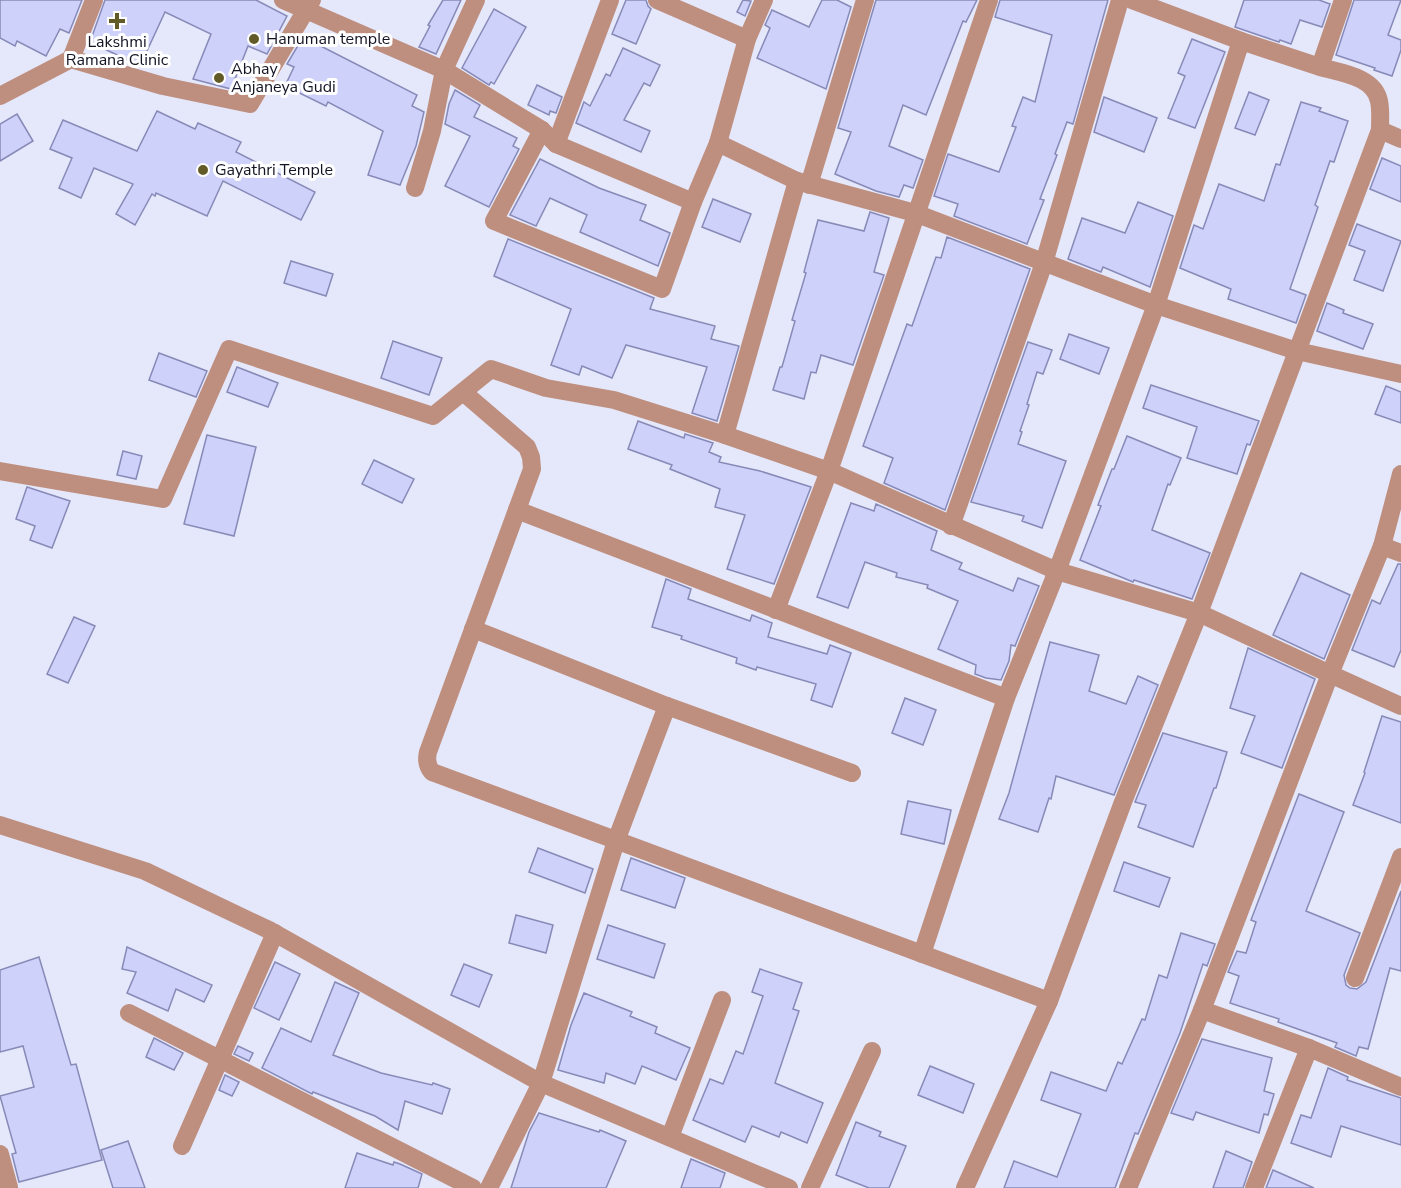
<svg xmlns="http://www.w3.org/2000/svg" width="1401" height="1188" viewBox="0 0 1401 1188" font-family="'Nunito Sans',sans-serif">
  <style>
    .building { fill: #ced1fa; stroke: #878ab7; stroke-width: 1.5 }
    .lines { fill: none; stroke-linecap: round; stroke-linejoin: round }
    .minor { stroke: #be8f7e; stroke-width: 18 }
    .poi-dot { fill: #625b27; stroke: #fff; stroke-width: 2 }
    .labels { text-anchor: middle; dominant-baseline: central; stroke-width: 6; stroke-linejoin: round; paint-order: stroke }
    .poi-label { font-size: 16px; fill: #121323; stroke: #fff; text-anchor: start }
  </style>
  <rect width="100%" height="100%" fill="#e5e7fb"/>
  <!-- building -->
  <g class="building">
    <polygon points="0,0 82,0 69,33 60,29 46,56 17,41 15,46 0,38"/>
    <polygon points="105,0 256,0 287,16 267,54 248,46 231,89 193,79 211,34 165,12 140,66 90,42"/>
    <polygon points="443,0 461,0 436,54 419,47 430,26 428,25"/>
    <polygon points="626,0 646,0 648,6 651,9 636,44 612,34"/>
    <polygon points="743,0 751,1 745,16 737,12"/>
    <polygon points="822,0 837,0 851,7 826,89 757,58 770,28 765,25 772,10 809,27"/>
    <polygon points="876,0 977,0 966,22 963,21 926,115 903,105 889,146 923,160 913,188 904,185 899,197 876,191 835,174 851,132 838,128"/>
    <polygon points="1000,0 1108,0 1073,124 1067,122 1055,154 1057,155 1040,199 1044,200 1027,244 954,216 958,204 934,196 948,154 999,172 1016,127 1012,126 1023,97 1035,102 1052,35 995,17"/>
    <polygon points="1244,0 1319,0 1330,4 1322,27 1300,20 1291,44 1280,40 1279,42 1235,27"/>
    <polygon points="1354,0 1401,0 1388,35 1401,40 1401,50 1392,76 1374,70 1375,68 1336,55"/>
    <polygon points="494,9 526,27 494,84 491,82 489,85 462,68"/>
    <polygon points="303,37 417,95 412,106 424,112 416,146 400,185 368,175 383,131 328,102 326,106 285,86 294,67 287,64"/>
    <polygon points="1192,39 1225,52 1195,128 1168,118 1185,76 1178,73"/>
    <polygon points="623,48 660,65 650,86 644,83 624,120 650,131 641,152 576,123 584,102 590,106 606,74 610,76"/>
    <polygon points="537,85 562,97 556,113 550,111 549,115 528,105"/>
    <polygon points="455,90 480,105 474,117 517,138 513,146 519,149 489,207 445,186 470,136 445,124 449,104"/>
    <polygon points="1249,92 1269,100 1255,135 1235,128"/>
    <polygon points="1104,97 1157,118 1144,152 1094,132"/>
    <polygon points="1301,102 1321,108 1319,111 1348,121 1334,162 1330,161 1315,205 1318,207 1290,289 1306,295 1296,323 1228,299 1231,289 1180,268 1194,225 1203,229 1219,184 1264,201 1276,164 1280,165"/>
    <polygon points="157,111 195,129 198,123 241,142 236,152 315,192 301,220 223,181 207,216 156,193 155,196 152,194 135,225 116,214 133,184 94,168 81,198 59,188 72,158 50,149 63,120 137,151"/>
    <polygon points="17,114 33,141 0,161 0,124"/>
    <polygon points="1382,158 1401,166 1401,202 1370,189"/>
    <polygon points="540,159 599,188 646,205 640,220 670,233 658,266 580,232 587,215 550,198 536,226 510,215"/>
    <polygon points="713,199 751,214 740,242 702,227"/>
    <polygon points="1138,202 1173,216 1150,287 1103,267 1101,272 1068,259 1082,218 1125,233"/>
    <polygon points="870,212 889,218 874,272 884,275 853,365 821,355 816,373 811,372 804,399 773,390 780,367 782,367 795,321 792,320 806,273 804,272 818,220 864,231"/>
    <polygon points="1357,224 1401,241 1383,291 1354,280 1365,251 1349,245"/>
    <polygon points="947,237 1030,269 945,510 884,483 893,458 863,446 907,324 912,326 936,257 941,258"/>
    <polygon points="508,239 654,298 650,309 715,326 711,339 739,346 717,421 692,413 707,367 626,345 612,378 582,366 579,375 551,365 571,309 494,276"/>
    <polygon points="291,261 333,274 326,296 284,283"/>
    <polygon points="1327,303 1344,310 1343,313 1373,324 1363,349 1317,331"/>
    <polygon points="1069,334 1109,348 1099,374 1060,359"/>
    <polygon points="393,341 442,358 429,395 381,378"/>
    <polygon points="1028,342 1052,350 1043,374 1037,372 1027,404 1029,405 1020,431 1022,432 1018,444 1066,461 1042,528 1022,521 1024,516 971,502"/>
    <polygon points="159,353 207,371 196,397 149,380"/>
    <polygon points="237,367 278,383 268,407 227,392"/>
    <polygon points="1151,385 1259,421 1250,445 1247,444 1237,474 1187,458 1197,427 1143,408"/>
    <polygon points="1386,386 1401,392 1401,423 1375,414"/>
    <polygon points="638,421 684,438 685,434 713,443 709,452 721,457 719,462 760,471 811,487 774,584 727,569 745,515 715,507 720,489 670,469 672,465 628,449"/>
    <polygon points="207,435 256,447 234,536 184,524"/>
    <polygon points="1127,436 1181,458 1170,485 1168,484 1152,530 1210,553 1192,599 1134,580 1133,582 1080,560 1101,506 1098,505 1112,469 1114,469"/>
    <polygon points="123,451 142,456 136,479 117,475"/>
    <polygon points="374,460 414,479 402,503 362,484"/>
    <polygon points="27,487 70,501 52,548 30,540 35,526 16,519"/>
    <polygon points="851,503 874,511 876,504 937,531 931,550 962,563 959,569 1013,591 1018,578 1039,586 1015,646 1011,645 1009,661 1001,680 986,678 975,674 976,665 938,649 958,601 927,588 928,585 896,577 897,573 865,562 848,608 817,597"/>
    <polygon points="1398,564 1401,564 1401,650 1394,667 1352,650 1372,600 1380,604"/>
    <polygon points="1301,573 1350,595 1324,659 1273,635"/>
    <polygon points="666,579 691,589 688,599 750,621 752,615 772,623 768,637 827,654 830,645 851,653 832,707 811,700 816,684 757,667 756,670 736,663 737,658 681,639 682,636 652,627"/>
    <polygon points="74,617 95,626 68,683 47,674"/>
    <polygon points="1050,642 1099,655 1089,691 1126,704 1138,676 1158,685 1114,795 1056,776 1051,799 1049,798 1038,832 999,819 1009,793"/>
    <polygon points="1248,648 1315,679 1282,768 1241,753 1255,716 1230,708"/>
    <polygon points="905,698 936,710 923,745 892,733"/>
    <polygon points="1382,716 1401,722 1401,823 1353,805 1365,773 1364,772"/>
    <polygon points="1163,733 1227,752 1216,788 1214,788 1193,847 1138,827 1146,805 1135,802"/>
    <polygon points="1299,794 1344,812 1306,911 1360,933 1344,975 1346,985 1350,988 1357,989 1366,982 1401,891 1401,971 1390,968 1368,1049 1359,1047 1356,1056 1335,1047 1337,1043 1278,1022 1279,1019 1230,1003 1239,976 1228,972 1237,951 1246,953 1256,922 1251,920"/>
    <polygon points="908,801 951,810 944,844 901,834"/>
    <polygon points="538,848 593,869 585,893 529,872"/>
    <polygon points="631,858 685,878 675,908 621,890"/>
    <polygon points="1124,862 1170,878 1159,907 1114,891"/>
    <polygon points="516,915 553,925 546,953 509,943"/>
    <polygon points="608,925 665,944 654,978 597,959"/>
    <polygon points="1181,933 1215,944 1207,966 1203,964 1180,1033 1138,1134 1135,1133 1115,1188 1004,1188 1014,1161 1057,1177 1081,1114 1041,1100 1051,1072 1106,1091 1118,1062 1122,1064 1142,1019 1145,1020 1159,975 1167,978"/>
    <polygon points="127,947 212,985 204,1002 176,989 168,1011 127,993 136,972 122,969"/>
    <polygon points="39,957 71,1065 76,1064 102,1160 19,1182 12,1154 16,1153 0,1096 34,1087 23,1046 0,1052 0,970"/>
    <polygon points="275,962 300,974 279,1020 254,1008"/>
    <polygon points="464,964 492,975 479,1007 451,995"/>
    <polygon points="760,969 802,983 793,1009 799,1011 775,1083 823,1103 807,1143 781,1132 779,1137 752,1126 745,1142 693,1120 710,1079 723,1084 736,1051 743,1054 763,996 752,992"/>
    <polygon points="335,982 359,993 333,1055 381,1073 432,1085 433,1083 450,1089 442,1114 405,1101 398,1130 375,1116 313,1092 312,1094 262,1068 281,1028 311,1042"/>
    <polygon points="584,993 632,1012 630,1016 657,1027 655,1033 690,1048 676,1080 642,1066 635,1084 606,1073 604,1083 558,1070 571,1025"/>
    <polygon points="154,1038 183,1053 174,1070 146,1057"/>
    <polygon points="1202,1039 1272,1058 1264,1091 1274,1094 1268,1115 1264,1114 1259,1133 1196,1112 1193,1120 1171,1113"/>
    <polygon points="238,1046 253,1053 249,1061 234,1054"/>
    <polygon points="930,1066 974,1084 963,1113 918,1095"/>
    <polygon points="1328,1068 1348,1077 1347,1080 1401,1098 1401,1145 1341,1126 1331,1157 1291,1143 1301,1115 1311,1118"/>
    <polygon points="225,1075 239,1082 232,1096 219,1090"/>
    <polygon points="539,1113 599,1132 600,1130 626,1141 606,1188 511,1188 529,1132"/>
    <polygon points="856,1122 881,1132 879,1136 906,1146 889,1188 869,1188 836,1175"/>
    <polygon points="128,1141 145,1188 113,1188 101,1150"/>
    <polygon points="1226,1151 1252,1162 1243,1188 1213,1188"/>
    <polygon points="357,1153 393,1165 394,1162 400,1164 422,1174 418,1188 345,1188"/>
    <polygon points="691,1159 725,1173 720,1188 681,1188"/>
    <polygon points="1273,1170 1314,1188 1266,1188"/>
  </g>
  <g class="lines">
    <!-- minor -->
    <g class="minor">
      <polyline points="283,0 444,70 542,130 556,144 693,202 718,143 797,181 915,213 1156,305 1297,351 1401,374"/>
      <polyline points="657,0 747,39"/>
      <polyline points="989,0 829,471 1057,571 1199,613 1330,674 1202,1010 1128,1188"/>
      <polyline points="1132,0 1241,41"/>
      <polyline points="71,59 94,0"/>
      <polyline points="0,96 71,59 163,86 250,104 312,0"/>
      <polyline points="542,130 494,221 662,289 693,202"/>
      <polyline points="1380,130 1401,139"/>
      <polyline points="718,143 747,39 764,0"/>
      <polyline points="556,144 610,0"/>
      <polyline points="809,185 865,0"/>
      <polyline points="415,188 432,131 444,70 476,0"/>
      <path d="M463 392 527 447 531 457 532 469 428 752C426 760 427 766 432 772L1049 1001"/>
      <polyline points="725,435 797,181"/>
      <polyline points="0,471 163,499 229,349 433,416 491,369 546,388 614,400 725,435 829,471 776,610"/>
      <polyline points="1401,474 1382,546 1401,553"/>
      <polyline points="517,510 1006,698 1057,571 1156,305 1241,41 1320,67 1343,0"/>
      <polyline points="951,526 1044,263 1120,0"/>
      <polyline points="1382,546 1330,674 1401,706"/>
      <polyline points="473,629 667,706 852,773"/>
      <polyline points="0,825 145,871 271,931 541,1083 789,1188"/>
      <polyline points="922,954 1006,698"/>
      <polyline points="1355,978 1401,857"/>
      <polyline points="1202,1010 1309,1048 1401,1087"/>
      <polyline points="129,1013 473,1188"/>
      <polyline points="670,1137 722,1000"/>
      <polyline points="182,1146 275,933"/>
      <polyline points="0,1154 9,1187 0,1184"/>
      <polyline points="489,1188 541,1083 616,841 667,706"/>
      <polyline points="810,1188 872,1051"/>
      <path d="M965 1188 1049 1001 1123 802 1199 613 1380 130C1380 121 1381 110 1379 101 1374 76 1340 73 1320 67"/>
      <polyline points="1254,1188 1309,1048"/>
    </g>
  </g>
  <!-- markers -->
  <g class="poi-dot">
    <path d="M114 12h6v6h6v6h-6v6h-6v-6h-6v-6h6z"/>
    <circle cx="254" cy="39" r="6"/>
    <circle cx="219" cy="78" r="6"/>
    <circle cx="203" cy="170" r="6"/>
  </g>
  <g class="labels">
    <!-- poi labels -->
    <g class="poi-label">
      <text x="266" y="39">Hanuman temple</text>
      <text x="117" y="42" text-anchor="middle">Lakshmi<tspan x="117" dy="18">Ramana Clinic</tspan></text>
      <text x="231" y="69">Abhay<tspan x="231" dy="18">Anjaneya Gudi</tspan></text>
      <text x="215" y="170">Gayathri Temple</text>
    </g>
  </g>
</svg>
